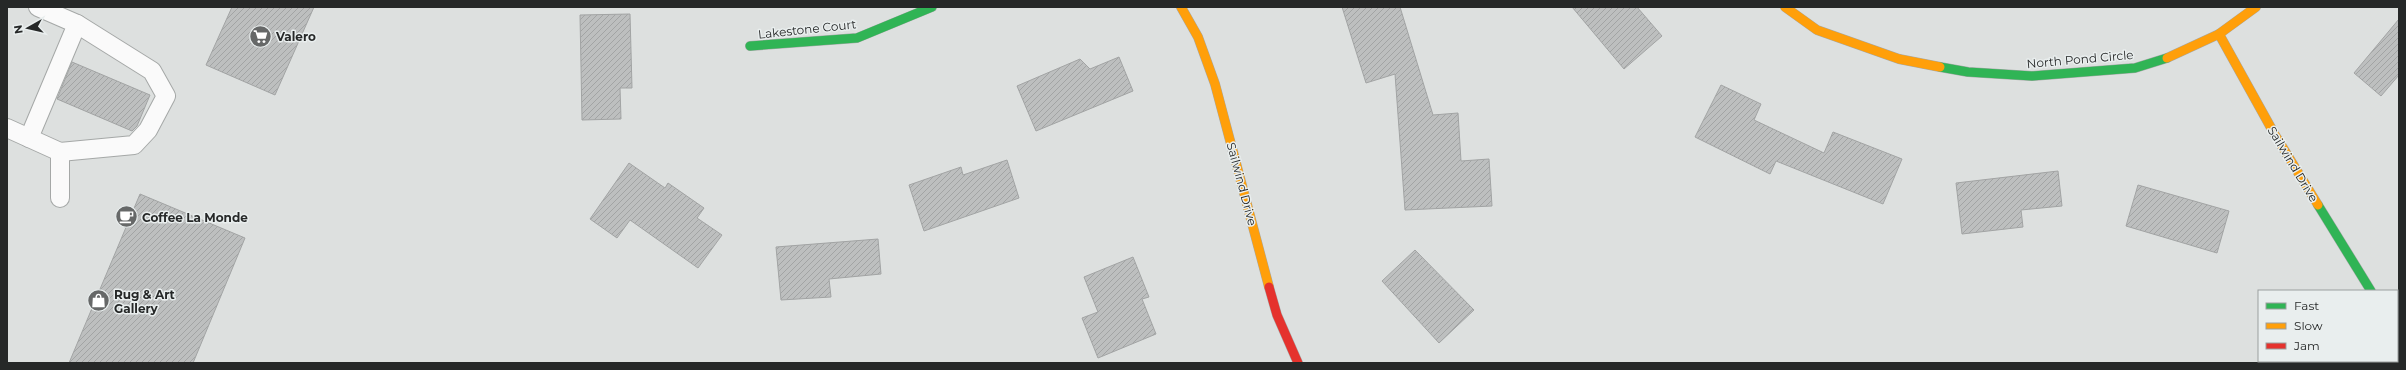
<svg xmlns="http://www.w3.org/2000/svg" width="2406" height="370" viewBox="0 0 2406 370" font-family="Montserrat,sans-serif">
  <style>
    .building { fill: url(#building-hatch); stroke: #a2a4a4 }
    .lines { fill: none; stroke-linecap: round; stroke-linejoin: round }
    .lane-casing { stroke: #a5a8a7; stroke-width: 20 }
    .street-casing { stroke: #a5a8a7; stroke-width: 24 }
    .fast-casing { stroke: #a5a8a7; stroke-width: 10 }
    .slow-casing { stroke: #a5a8a7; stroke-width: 10 }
    .jam-casing { stroke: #a5a8a7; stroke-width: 10 }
    .lane { stroke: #fafafa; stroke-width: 18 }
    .street { stroke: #fafafa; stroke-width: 22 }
    .fast { stroke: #30b455; stroke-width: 9 }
    .slow { stroke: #ff9f0a; stroke-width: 9 }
    .jam { stroke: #e5322d; stroke-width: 9 }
    .labels { text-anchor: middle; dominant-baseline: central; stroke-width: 3; stroke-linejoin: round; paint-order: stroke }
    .street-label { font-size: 12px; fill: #262828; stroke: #e9eeee }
    .poi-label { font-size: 12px; font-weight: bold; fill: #262828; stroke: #e9eeee; text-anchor: start }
  </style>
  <defs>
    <pattern id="building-hatch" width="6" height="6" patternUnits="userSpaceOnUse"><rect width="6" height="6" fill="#bdbfbf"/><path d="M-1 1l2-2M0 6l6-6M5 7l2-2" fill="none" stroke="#a2a4a4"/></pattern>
  </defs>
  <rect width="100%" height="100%" fill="#dde0df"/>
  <!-- building -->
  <g class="building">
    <polygon points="232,7 314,7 275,95 206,65"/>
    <polygon points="1342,7 1400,7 1433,115 1458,113 1461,161 1489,159 1492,206 1405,210 1395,74 1366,83"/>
    <polygon points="1572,7 1637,7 1662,36 1624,69"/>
    <polygon points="630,14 632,88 620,88 621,119 582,120 580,15"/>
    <polygon points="2399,19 2399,75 2381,96 2354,73"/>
    <polygon points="1119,57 1133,91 1036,131 1017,86 1080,59 1090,69"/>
    <polygon points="72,62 150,95 137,126 132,131 57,99"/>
    <polygon points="1721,85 1761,104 1754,120 1824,153 1833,132 1902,159 1883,204 1776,161 1770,174 1695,137"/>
    <polygon points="1007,160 1019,198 924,231 909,185 961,167 963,175"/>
    <polygon points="629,163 665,188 668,183 704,208 697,218 722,235 698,268 630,220 617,238 590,219"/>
    <polygon points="2058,171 2062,206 2021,210 2023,227 1962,234 1956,183"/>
    <polygon points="2138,185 2229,211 2217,253 2126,226"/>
    <polygon points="140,194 245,238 193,363 69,363"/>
    <polygon points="878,239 881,274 829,279 831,297 781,300 776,247"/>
    <polygon points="1415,250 1474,310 1439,343 1382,281"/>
    <polygon points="1133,257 1149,297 1142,299 1156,334 1098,358 1082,318 1098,312 1084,277"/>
  </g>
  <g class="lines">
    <defs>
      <g id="lane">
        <polyline points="7,128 60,152 60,198"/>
        <polyline points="29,138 77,24 38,7"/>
        <polyline points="60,152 134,145 148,130 166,96 152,71 77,24"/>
      </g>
      <polyline id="street" points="2397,333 2399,336"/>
      <g id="fast">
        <polyline points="750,46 857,38 932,7"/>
        <polyline points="1940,67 1968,72 2032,76 2135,68 2167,58"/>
        <polyline points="2318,205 2371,291"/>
      </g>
      <g id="slow">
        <polyline points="1181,7 1198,37 1215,84 1269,287"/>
        <polyline points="1785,7 1817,30 1899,59 1940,67"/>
        <polyline points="2219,34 2275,135 2318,205"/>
        <polyline points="2167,58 2219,34 2256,7"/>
      </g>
      <polyline id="jam" points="1269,287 1277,315 1298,363"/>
    </defs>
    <!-- lane casing -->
    <use href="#lane" class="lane-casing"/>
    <!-- street casing -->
    <use href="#street" class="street-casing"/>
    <!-- fast casing -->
    <use href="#fast" class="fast-casing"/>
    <!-- slow casing -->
    <use href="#slow" class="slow-casing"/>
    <!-- jam casing -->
    <use href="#jam" class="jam-casing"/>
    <!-- lane -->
    <use href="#lane" class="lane"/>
    <!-- street -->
    <use href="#street" class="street"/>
    <!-- fast -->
    <use href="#fast" class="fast"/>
    <!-- slow -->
    <use href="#slow" class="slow"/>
    <!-- jam -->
    <use href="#jam" class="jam"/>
  </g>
  <!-- icons -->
  <defs>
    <symbol id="supermarket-disc" viewBox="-11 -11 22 22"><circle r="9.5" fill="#666868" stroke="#e9eeee"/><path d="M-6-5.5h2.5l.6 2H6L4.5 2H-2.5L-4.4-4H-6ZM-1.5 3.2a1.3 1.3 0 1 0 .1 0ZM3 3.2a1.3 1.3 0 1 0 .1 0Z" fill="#fff"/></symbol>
    <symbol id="cafe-disc" viewBox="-11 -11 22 22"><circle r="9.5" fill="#666868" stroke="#e9eeee"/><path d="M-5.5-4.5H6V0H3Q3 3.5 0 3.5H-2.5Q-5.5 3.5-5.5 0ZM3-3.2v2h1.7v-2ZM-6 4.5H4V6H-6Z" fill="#fff"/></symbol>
    <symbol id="shop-disc" viewBox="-11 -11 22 22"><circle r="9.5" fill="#666868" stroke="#e9eeee"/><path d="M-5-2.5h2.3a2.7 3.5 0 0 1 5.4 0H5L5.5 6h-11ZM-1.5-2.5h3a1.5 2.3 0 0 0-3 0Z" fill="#fff"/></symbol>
  </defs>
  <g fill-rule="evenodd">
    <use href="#supermarket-disc" x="248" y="24" width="25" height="25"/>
    <use href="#cafe-disc" x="114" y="204" width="25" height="25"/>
    <use href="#shop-disc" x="86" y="288" width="25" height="25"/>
  </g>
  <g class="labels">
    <!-- street labels -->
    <g class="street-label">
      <text transform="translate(807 29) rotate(-6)">Lakestone Court</text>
      <text transform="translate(2080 59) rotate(-5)">North Pond Circle</text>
      <text transform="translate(2293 164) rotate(59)">Sailwind Drive</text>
      <text transform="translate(1242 184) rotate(75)">Sailwind Drive</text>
    </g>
    <!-- poi labels -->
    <g class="poi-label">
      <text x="276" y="36">Valero</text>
      <text x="142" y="217">Coffee La Monde</text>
      <text x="114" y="294">Rug &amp; Art<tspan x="114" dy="14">Gallery</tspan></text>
    </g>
  </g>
  <!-- border -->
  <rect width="2406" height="370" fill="none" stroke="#262828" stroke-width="16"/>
  <!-- legend -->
  <rect x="2258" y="290" width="140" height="72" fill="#e9eeee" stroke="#9b9f9f"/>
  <rect x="2266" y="303" width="20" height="6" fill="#30b455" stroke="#9b9f9f"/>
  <text x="2294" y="310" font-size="12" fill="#262828">Fast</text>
  <rect x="2266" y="323" width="20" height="6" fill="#ff9f0a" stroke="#9b9f9f"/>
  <text x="2294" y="330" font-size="12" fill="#262828">Slow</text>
  <rect x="2266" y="343" width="20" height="6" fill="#e5322d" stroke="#9b9f9f"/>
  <text x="2294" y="350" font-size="12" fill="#262828">Jam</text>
  <!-- north arrow -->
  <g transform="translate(28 28) rotate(262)" stroke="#e9eeee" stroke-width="3" paint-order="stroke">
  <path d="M0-3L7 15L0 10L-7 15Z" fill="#262828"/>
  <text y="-6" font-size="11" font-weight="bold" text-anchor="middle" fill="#262828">N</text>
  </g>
</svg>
